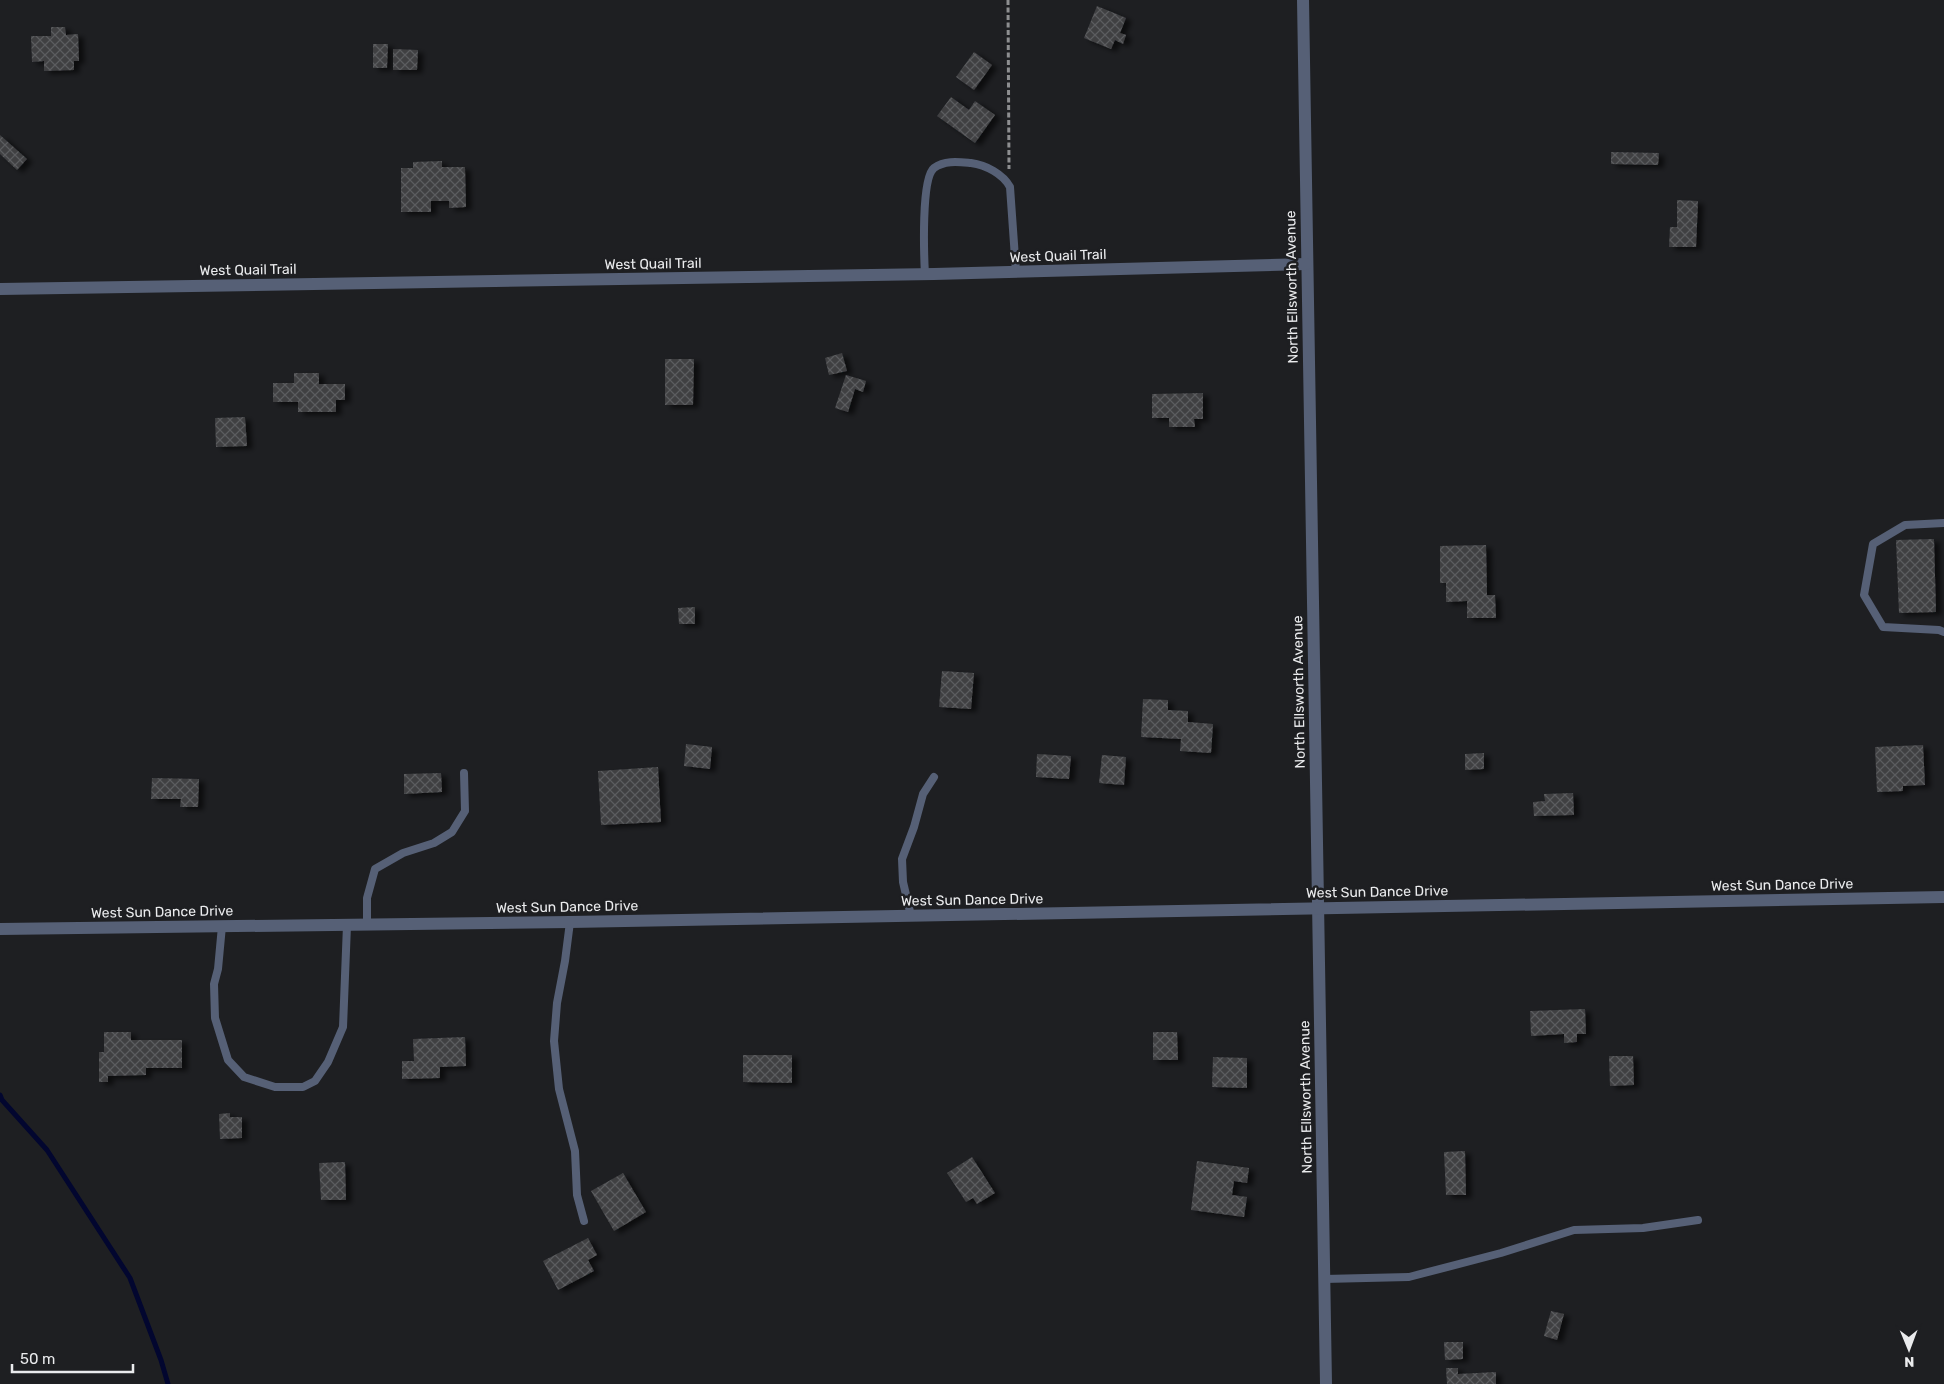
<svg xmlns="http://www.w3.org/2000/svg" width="1944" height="1384" viewBox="0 0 1944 1384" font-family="Rubik,sans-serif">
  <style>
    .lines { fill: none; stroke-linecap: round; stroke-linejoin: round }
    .stream { stroke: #02062f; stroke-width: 5 }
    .building { fill: url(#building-cross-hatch); filter: url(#shadow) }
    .path { stroke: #8d8e90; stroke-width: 3; stroke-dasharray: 5 2.5; stroke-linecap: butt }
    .lane { stroke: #566076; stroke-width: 8 }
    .street { stroke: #566076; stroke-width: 12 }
    .labels { text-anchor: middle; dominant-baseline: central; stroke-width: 5; stroke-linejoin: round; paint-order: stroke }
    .street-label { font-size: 14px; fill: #eaebed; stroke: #1e1f22 }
  </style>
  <defs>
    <pattern id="building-cross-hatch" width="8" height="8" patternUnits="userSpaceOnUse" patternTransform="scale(1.25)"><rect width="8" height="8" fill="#3f4043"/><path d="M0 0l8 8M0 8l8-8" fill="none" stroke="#5b5c5e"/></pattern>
    <filter id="shadow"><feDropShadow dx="5.5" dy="3" stdDeviation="2.5" flood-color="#0009"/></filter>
  </defs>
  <rect width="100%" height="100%" fill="#1e1f22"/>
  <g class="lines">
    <!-- stream -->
    <polyline class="stream" points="0,1095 2,1100 47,1150 130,1278 161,1360 168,1384"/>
  </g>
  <!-- building -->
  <g class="building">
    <polygon points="1097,6 1126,18 1120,33 1126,35 1123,44 1115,40 1111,49 1084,38"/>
    <polygon points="51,27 65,27 66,35 78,34 79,61 74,61 74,70 44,71 44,61 32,62 31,36 51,36"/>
    <polygon points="373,44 388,44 387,68 373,68"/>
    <polygon points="393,49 418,50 417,70 393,70"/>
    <polygon points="974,52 992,65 974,90 956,77"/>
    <polygon points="951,97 969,110 975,101 995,115 975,143 937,116"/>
    <polygon points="0,135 27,159 17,170 0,154"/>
    <polygon points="1611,152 1659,153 1658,165 1611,164"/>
    <polygon points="442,161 442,167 465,167 466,207 449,208 449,201 431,201 431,212 401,212 401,168 413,168 413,162"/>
    <polygon points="1677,200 1698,201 1696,247 1669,247 1670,227 1677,227"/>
    <polygon points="842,353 847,371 829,375 825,358"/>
    <polygon points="665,359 694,359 693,405 665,405"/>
    <polygon points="294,373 319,373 319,384 345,384 345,400 336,400 336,412 298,412 298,402 273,402 273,383 294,383"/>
    <polygon points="846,375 866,381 863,392 855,389 848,412 835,408"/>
    <polygon points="1203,393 1203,419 1194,419 1195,427 1169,427 1169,418 1152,418 1152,394"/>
    <polygon points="245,417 247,446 216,447 215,418"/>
    <polygon points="1934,539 1936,612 1899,613 1896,540"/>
    <polygon points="1486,545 1487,595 1495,595 1496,618 1467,618 1467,601 1446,602 1446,583 1440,583 1440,546"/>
    <polygon points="695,607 695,624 679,624 678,608"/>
    <polygon points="942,671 974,673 971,709 939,707"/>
    <polygon points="1143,699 1168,700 1168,710 1188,711 1188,722 1213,724 1211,753 1180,751 1181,739 1141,737"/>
    <polygon points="686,744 712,747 710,769 684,766"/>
    <polygon points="1923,745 1925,785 1903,786 1903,791 1877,792 1875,747"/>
    <polygon points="1484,753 1484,769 1465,770 1465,754"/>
    <polygon points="1037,754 1071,756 1069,779 1036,777"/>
    <polygon points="1102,755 1126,757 1124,785 1099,783"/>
    <polygon points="658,767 661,822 601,825 598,771"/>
    <polygon points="441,773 442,792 404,794 404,774"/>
    <polygon points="152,778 199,779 198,807 180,807 181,799 151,799"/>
    <polygon points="1573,793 1574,815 1534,816 1533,802 1545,801 1544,794"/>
    <polygon points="1585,1009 1586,1034 1577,1034 1577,1042 1564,1043 1564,1034 1531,1036 1530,1011"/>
    <polygon points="104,1032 131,1032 131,1040 182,1040 182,1068 146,1068 146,1075 108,1076 108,1082 99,1082 99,1052 104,1052"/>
    <polygon points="1153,1032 1177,1032 1178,1060 1153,1060"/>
    <polygon points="465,1037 466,1066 440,1067 440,1078 402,1079 402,1061 414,1061 413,1039"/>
    <polygon points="743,1055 792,1055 792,1083 743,1082"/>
    <polygon points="1609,1056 1633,1056 1634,1085 1610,1086"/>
    <polygon points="1213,1057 1247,1058 1247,1088 1212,1087"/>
    <polygon points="230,1113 230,1117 242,1117 242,1138 220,1139 219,1114"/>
    <polygon points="1465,1151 1466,1195 1446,1195 1444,1152"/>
    <polygon points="972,1157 995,1193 977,1204 973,1198 966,1202 947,1173"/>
    <polygon points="1197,1161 1249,1168 1247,1183 1234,1181 1232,1195 1247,1197 1244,1217 1191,1210"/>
    <polygon points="345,1162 346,1200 321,1200 319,1163"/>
    <polygon points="623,1173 646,1212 614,1231 591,1191"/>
    <polygon points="588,1238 597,1255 588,1260 594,1271 558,1290 543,1261"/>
    <polygon points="1551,1311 1564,1314 1557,1340 1544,1336"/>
    <polygon points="1444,1342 1463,1342 1463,1359 1445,1360"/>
    <polygon points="1446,1368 1458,1368 1458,1374 1496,1372 1496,1384 1447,1384"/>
  </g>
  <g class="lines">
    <!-- path -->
    <polyline class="path" points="1008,0 1009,169"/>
    <!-- lane -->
    <g class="lane">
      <path d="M925 275C924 256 921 178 934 168 945 160 959 162 971 163 986 165 1003 174 1010 187L1016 272"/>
      <polyline points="1944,523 1905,525 1873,544 1864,595 1883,627 1939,630 1944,632"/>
      <polyline points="911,916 903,882 902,859 914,827 923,794 934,777"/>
      <polyline points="570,922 565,961 557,1003 554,1041 559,1089 575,1151 577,1195 584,1221"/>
      <polyline points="367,925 367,898 375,869 403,853 434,843 452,832 465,811 464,773"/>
      <polyline points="222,926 218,969 214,984 215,1018 228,1060 244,1077 275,1087 303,1087 315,1081 328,1062 343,1027 347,925"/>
      <polyline points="1324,1279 1409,1277 1501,1253 1574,1230 1643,1228 1698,1220"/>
    </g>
    <!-- street -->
    <g class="street">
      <polyline points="1303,0 1326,1384"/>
      <polyline points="0,289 934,274 1306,264"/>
      <polyline points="0,929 570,922 1944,897"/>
    </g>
  </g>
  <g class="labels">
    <!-- street labels -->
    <g class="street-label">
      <text transform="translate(1058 256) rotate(-2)">West Quail Trail</text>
      <text transform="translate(653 264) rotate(-1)">West Quail Trail</text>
      <text transform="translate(248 270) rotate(-1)">West Quail Trail</text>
      <text transform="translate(1292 287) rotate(-91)">North Ellsworth Avenue</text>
      <text transform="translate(1299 692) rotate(-91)">North Ellsworth Avenue</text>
      <text transform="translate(1782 885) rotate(-1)">West Sun Dance Drive</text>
      <text transform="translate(1377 892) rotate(-1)">West Sun Dance Drive</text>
      <text transform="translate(972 900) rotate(-1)">West Sun Dance Drive</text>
      <text transform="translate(567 907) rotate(-1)">West Sun Dance Drive</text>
      <text transform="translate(162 912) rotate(-1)">West Sun Dance Drive</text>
      <text transform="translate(1306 1097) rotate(-91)">North Ellsworth Avenue</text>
    </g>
  </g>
  <!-- north arrow -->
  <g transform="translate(1909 1349) rotate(179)" stroke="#1e1f22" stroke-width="4" paint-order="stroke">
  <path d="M0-4L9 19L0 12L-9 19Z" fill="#eaebed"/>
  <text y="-8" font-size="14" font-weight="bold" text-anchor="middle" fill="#eaebed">N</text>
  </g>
  <!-- scale -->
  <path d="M12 1364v8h121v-8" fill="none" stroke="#eaebed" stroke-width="2.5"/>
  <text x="20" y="1364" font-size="15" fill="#eaebed" stroke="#1e1f22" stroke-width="4" paint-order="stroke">50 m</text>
</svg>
